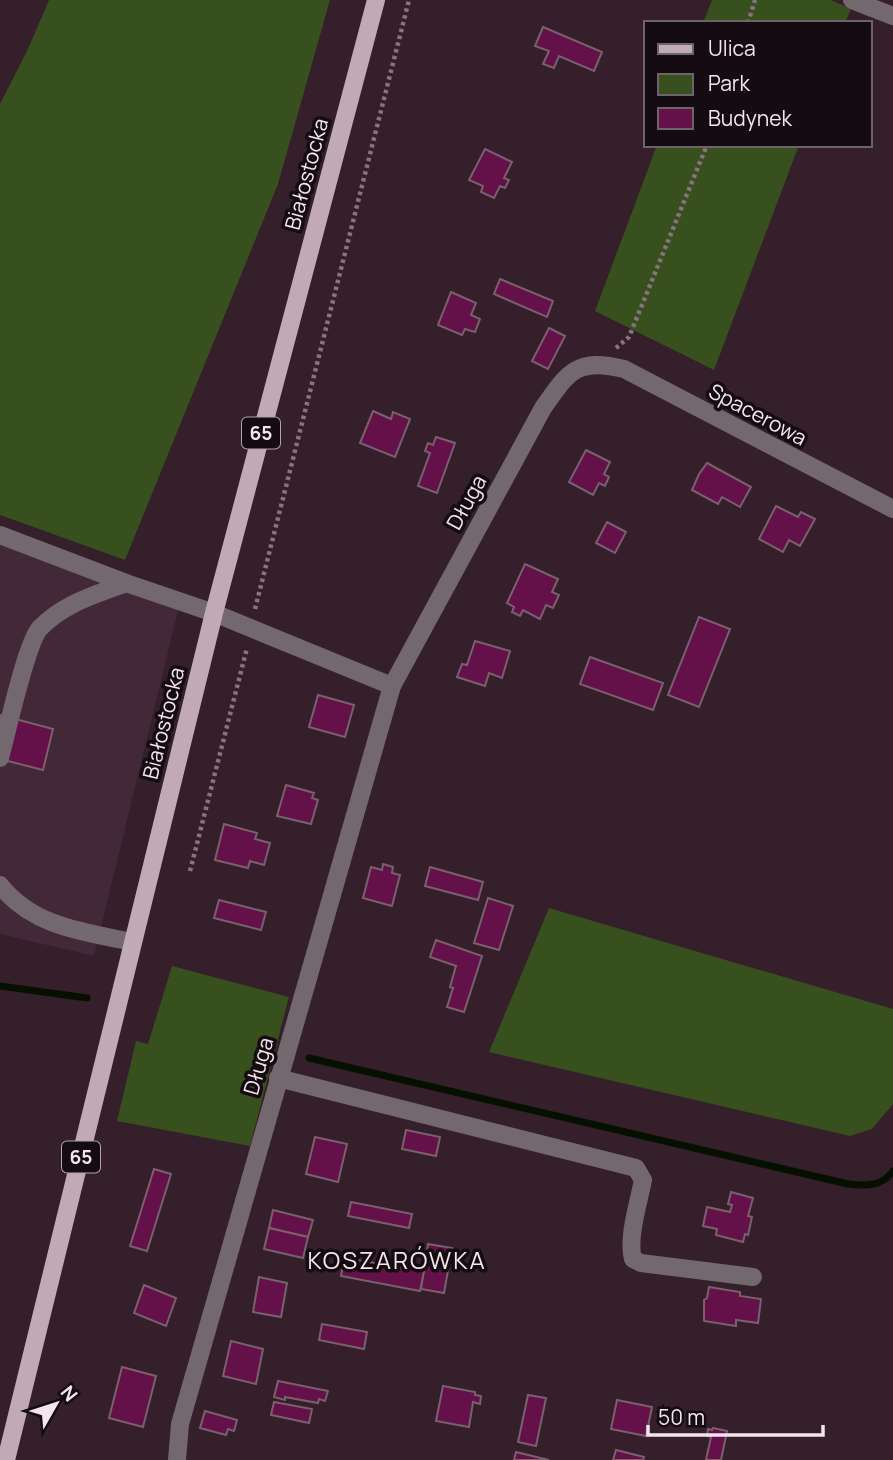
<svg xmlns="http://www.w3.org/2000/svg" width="893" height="1460" viewBox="0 0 893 1460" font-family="Manrope,sans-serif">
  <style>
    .built { fill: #432838 }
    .green { fill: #384f1e }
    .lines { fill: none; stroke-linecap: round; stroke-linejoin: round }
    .stream { stroke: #051000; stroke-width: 7 }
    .building { fill: #631148; stroke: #79606d; stroke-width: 2 }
    .path { stroke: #87747f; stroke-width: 4.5; stroke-dasharray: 3.5 3.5; stroke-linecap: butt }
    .minor { stroke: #73686e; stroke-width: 18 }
    .major { stroke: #c1a9b5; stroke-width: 18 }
    .labels { text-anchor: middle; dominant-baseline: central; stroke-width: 7; stroke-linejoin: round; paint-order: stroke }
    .shield { fill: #150c11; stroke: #b1a4ab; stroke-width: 2 }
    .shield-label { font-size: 19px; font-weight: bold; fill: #f4e5ed }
    .street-label { font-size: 21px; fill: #f4e5ed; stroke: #150c11 }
    .quarter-label { font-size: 24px; letter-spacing: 2px; fill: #f4e5ed; stroke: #150c11 }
  </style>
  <rect width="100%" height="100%" fill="#341f2b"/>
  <!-- built -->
  <polygon class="built" points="0,535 181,598 94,956 0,934"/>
  <!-- green -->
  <g class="green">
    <polygon points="49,0 330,0 278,184 125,560 0,515 0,104 28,49"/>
    <polygon points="712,0 831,0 851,9 845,23 703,23"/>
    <polygon points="657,145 799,145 714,370 595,311"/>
    <polygon points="549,908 893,1009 893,1104 872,1129 850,1136 489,1052"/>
    <polygon points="172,966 289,997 250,1146 117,1121 136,1041 148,1044"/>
  </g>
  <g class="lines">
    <!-- stream -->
    <g class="stream">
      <polyline points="0,986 87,998"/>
      <path d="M309 1058 848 1184C866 1186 881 1187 893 1171"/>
    </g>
  </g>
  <!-- building -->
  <g class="building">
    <polygon points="543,27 602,52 594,71 559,56 554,68 543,64 549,51 535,46"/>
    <polygon points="485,149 512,162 504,178 509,180 505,188 500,186 494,198 481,192 483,186 469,180"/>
    <polygon points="500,279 553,301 547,317 494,294"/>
    <polygon points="451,292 476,303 471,315 480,319 475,332 465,329 462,335 438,325"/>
    <polygon points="549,328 565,336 548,369 532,361"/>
    <polygon points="373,411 391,419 393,412 410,419 395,457 360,443"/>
    <polygon points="436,437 455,443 437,493 418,486 430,453 425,451 428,443 433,445"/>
    <polygon points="586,450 610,462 604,474 609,477 605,486 599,483 593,495 569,482"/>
    <polygon points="707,463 751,487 740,507 722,497 718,504 692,490 699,474"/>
    <polygon points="776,506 798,517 801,512 815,519 800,546 789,540 783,552 759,539"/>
    <polygon points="607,522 626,532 615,553 596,543"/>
    <polygon points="525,564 558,579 552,592 559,595 553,608 546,605 540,619 523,610 520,616 512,612 514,607 507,603"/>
    <polygon points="699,617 730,629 699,707 668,695"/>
    <polygon points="475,641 510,651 502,678 489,673 485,686 457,677 462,664 467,665"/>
    <polygon points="590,657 663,683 653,710 580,684"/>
    <polygon points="318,695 354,705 345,737 309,727"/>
    <polygon points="0,715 53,729 43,770 0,759"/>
    <polygon points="286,785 314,793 312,798 318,800 311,824 277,816"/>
    <polygon points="224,824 257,833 255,839 270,843 264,865 250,861 248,868 215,860"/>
    <polygon points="383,864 393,867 392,873 400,875 392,906 363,898 371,867 382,870"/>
    <polygon points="430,867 483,882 478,900 425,886"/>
    <polygon points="488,898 513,906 499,950 474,943"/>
    <polygon points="219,900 266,912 261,930 214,918"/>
    <polygon points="436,940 482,956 464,1012 447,1007 453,988 450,987 456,966 430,957"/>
    <polygon points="406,1130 440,1137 436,1156 402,1149"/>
    <polygon points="315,1137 347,1144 338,1182 306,1174"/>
    <polygon points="154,1169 171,1174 147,1251 130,1246"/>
    <polygon points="731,1192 753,1198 748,1216 752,1217 748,1235 745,1234 743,1242 716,1235 717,1229 703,1226 707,1207 730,1212 732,1205 728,1204"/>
    <polygon points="351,1202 412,1214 409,1228 348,1216"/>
    <polygon points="273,1210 313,1220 308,1237 269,1228"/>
    <polygon points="269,1228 308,1237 303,1258 264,1249"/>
    <polygon points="428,1244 452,1248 444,1293 421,1289"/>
    <polygon points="344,1258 424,1271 420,1291 341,1276"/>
    <polygon points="259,1277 287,1283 281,1317 253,1312"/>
    <polygon points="144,1285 176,1298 166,1326 134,1313"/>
    <polygon points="709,1287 740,1292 740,1296 761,1299 758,1323 736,1320 736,1326 704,1321 704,1300 707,1298"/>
    <polygon points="322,1324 367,1332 364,1349 319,1340"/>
    <polygon points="231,1341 263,1349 256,1384 223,1376"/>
    <polygon points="122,1367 156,1376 143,1427 109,1418"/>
    <polygon points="278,1381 328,1391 325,1401 319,1399 318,1403 285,1397 285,1400 274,1397"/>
    <polygon points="443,1386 475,1392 475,1395 481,1396 480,1404 473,1402 469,1427 436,1421"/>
    <polygon points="528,1395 546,1398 536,1446 518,1442"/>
    <polygon points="617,1400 652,1407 646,1436 611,1429"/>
    <polygon points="274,1402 312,1409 309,1423 271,1415"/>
    <polygon points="205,1411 237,1420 234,1431 228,1429 226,1435 200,1428"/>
    <polygon points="713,1428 727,1431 721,1460 706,1460 711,1437 707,1436 708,1429 712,1430"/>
    <polygon points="616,1450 644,1457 643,1460 613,1460"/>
    <polygon points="516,1452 549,1460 514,1460"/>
  </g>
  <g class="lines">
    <!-- path -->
    <g class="path">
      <polyline points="748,23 755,0"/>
      <polyline points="616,348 629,337 707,145"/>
      <polyline points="255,609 409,0"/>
      <polyline points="190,871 247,648"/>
    </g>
    <!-- minor -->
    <g class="minor">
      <polyline points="852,0 893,16"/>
      <polyline points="0,535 126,583 214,613 392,686"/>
      <path d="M0 758C7 733 26 643 40 628 64 603 95 595 126 583"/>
      <path d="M0 885C33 927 84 932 132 942"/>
      <path d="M278 1078 636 1168 643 1180C639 1201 627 1239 633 1259L641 1263 753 1277"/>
      <path d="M177 1460 180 1424 392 686 543 408C568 372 577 357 624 369L893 509"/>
    </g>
    <!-- major -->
    <polyline class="major" points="6,1460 214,613 376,0"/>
  </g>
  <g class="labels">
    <!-- shield labels -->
    <g class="shield">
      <rect x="242" y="417.5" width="38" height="31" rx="5"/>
      <rect x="62" y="1141.5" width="38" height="31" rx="5"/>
    </g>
    <g class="shield-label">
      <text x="261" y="433">65</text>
      <text x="81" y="1157">65</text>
    </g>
    <!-- street labels -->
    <g class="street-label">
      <text transform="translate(306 174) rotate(-75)">Białostocka</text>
      <text transform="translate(758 414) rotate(28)">Spacerowa</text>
      <text transform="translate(466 502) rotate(-61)">Długa</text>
      <text transform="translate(163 723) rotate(-76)">Białostocka</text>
      <text transform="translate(258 1066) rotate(-74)">Długa</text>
    </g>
    <!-- quarter labels -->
    <g class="quarter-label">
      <text x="397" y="1259">KOSZARÓWKA</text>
    </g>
  </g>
  <!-- legend -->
  <rect x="644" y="21" width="228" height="126" fill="#150c11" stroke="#6e6369" stroke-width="2"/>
  <rect x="658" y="44" width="35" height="10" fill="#c1a9b5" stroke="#6e6369" stroke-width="2"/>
  <text x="708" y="56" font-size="21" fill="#f4e5ed">Ulica</text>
  <rect x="658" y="74" width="35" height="21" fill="#384f1e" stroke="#6e6369" stroke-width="2"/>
  <text x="708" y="91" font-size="21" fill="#f4e5ed">Park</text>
  <rect x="658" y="108" width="35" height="21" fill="#631148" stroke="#6e6369" stroke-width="2"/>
  <text x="708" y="126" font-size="21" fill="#f4e5ed">Budynek</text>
  <!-- north arrow -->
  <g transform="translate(56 1404) rotate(51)" stroke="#150c11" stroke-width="5" paint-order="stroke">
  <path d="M0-5L12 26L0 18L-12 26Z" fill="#f4e5ed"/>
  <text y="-10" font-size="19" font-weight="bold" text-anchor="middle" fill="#f4e5ed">N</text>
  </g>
  <!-- scale -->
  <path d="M648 1425v10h175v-10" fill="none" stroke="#f4e5ed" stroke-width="3.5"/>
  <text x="658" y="1425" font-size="21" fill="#f4e5ed" stroke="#150c11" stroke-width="5" paint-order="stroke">50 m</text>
</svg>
